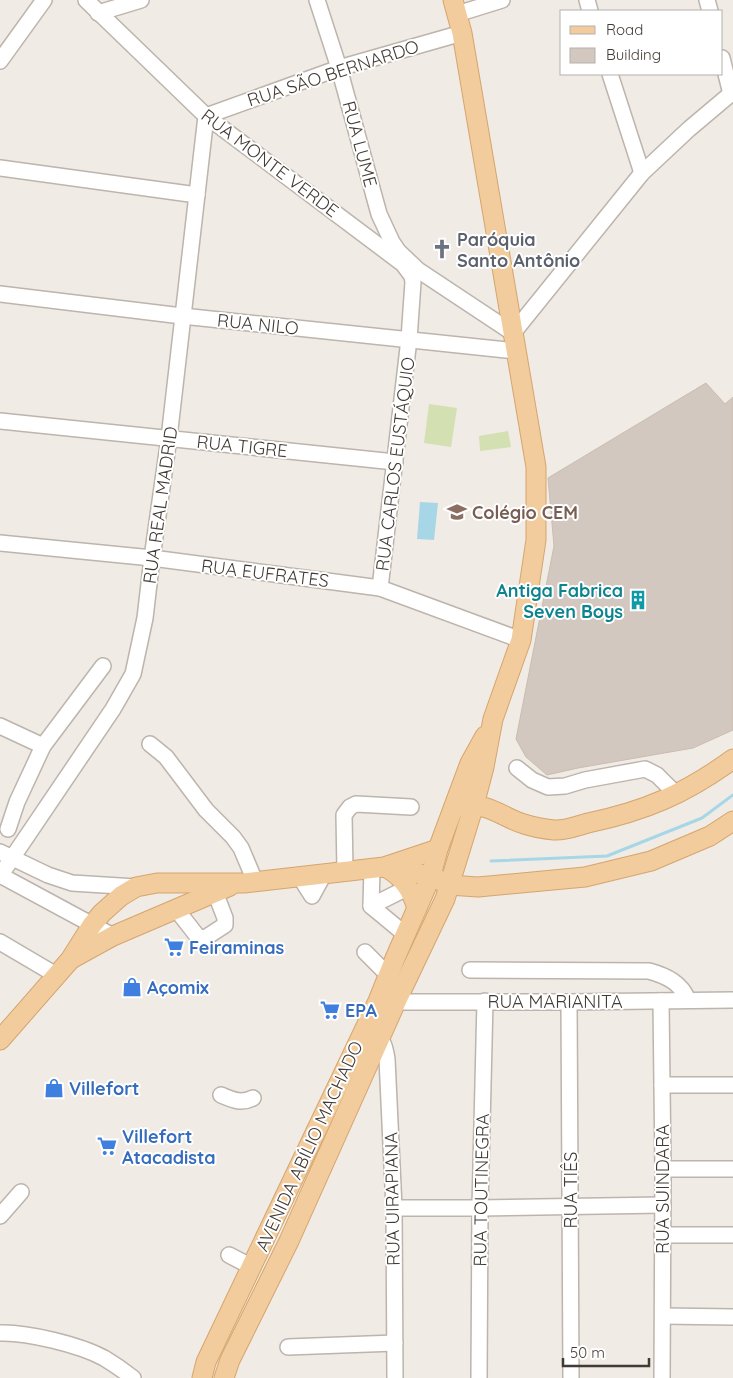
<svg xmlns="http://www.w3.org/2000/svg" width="733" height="1378" viewBox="0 0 733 1378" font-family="Quicksand,sans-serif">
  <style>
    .green { fill: #d3e0b2 }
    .water { fill: #a7d7e7 }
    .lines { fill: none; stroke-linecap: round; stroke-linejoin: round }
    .stream { stroke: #a7d7e7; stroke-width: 3 }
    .building { fill: #d3c8bf; stroke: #cabcb0 }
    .minor-casing { stroke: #bdb4ac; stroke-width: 18 }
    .major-casing { stroke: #d5a56e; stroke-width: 21 }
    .minor { stroke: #fff; stroke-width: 15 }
    .major { stroke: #f2cc9c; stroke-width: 19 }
    .labels { text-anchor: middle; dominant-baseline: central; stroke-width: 4; stroke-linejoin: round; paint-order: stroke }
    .street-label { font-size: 18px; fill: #423b35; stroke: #fff }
    .worship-label { font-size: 18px; font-weight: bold; fill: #5b616d; stroke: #fff; text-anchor: start }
    .education-label { font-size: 18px; font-weight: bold; fill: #785e54; stroke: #fff; text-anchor: start }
    .culture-label { font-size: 18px; font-weight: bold; fill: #0d838f; stroke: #fff; text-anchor: end }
    .shop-label { font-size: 18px; font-weight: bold; fill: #366cbe; stroke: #fff; text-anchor: start }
  </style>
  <rect width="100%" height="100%" fill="#f0ebe5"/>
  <!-- green -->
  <g class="green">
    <polygon points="429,404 457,408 451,447 424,443"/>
    <polygon points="508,431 511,447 480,451 479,436"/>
  </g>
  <!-- water -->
  <polygon class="water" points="420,502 438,503 434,540 417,539"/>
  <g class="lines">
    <!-- stream -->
    <polyline class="stream" points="491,861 607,856 702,818 733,795"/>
  </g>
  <!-- building -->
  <polygon class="building" points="706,383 725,404 733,397 733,730 693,748 578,768 547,775 526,757 516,739 554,546 548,478"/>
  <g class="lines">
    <defs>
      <g id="minor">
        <polyline points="86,0 206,116 403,264 412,276 413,282 409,339 380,588"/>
        <polyline points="317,0 339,68 379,214 392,242 398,251 418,270 513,333 642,173 689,129 733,92"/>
        <polyline points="587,0 590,11"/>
        <polyline points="707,0 710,11"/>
        <polyline points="98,13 141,0"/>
        <polyline points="457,14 502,0"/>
        <polyline points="722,58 731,94"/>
        <polyline points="0,61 44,0"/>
        <polyline points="610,74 642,173"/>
        <polyline points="0,168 197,195"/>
        <polyline points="0,294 182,316 516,351"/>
        <polyline points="0,421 395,462"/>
        <polyline points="0,543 152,558 380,588 521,640"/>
        <polyline points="0,726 43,746"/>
        <polyline points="150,744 166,757 206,810 233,837 241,848 255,881"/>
        <polyline points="517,768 532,780 548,787 565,786 585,780 645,769 657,775 677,795"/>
        <polyline points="8,829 17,802 43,746 103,666"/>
        <polyline points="0,852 48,875 72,883 136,887"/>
        <polyline points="345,871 344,815 350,807 356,804 411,807"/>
        <polyline points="0,875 113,936"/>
        <polyline points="0,876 113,709 133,674 145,618 152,558 169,438 206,116 339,68 462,33"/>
        <polyline points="300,877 312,896 324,874"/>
        <polyline points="371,906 372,868"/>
        <polyline points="176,909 198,937 205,938 225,925 225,918 215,892"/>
        <polyline points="406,935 371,906 409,887"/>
        <polyline points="0,942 56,975"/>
        <polyline points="365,952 388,975"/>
        <path d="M470 970 649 971C667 976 681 983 688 1000"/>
        <polyline points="661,1001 663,1169 662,1378"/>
        <polyline points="387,1002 569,1002 733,1000"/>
        <polyline points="569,1002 571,1378"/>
        <path d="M373 1034C384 1040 385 1047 387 1059L394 1208 395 1378"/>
        <polyline points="662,1085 733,1085"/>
        <path d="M221 1095C233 1100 241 1104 253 1098"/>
        <polyline points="663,1169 733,1169"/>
        <polyline points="394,1208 480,1208 663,1205"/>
        <polyline points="0,1216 21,1192"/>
        <polyline points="662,1235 733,1235"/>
        <polyline points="229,1255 252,1267"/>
        <polyline points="663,1316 733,1317"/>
        <path d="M0 1333C27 1332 80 1345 104 1358 114 1364 124 1371 133 1378"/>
        <polyline points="288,1347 395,1343"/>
        <polyline points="479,1378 480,1208 485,1001"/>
      </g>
      <g id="major">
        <path d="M463 807C489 802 501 817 524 824 533 827 544 829 554 830 564 831 577 826 588 823 645 811 685 794 733 759"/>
        <polyline points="385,867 431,876 449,885 478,887 585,877 651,861 710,836 733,821"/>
        <path d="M387 868C404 878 411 890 417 908"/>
        <polyline points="73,958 113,936 230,886"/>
        <polyline points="0,1040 70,960 92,925 102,913 121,896 136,887 157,883 244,883 384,867 438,849"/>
        <polyline points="202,1378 206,1362 378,1001 396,956 431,876 438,849 470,763 485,736"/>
        <polyline points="224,1378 230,1360 289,1241 396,1002 445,899 474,805 484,767 493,719 521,640 536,540 536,467 462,33 453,0"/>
      </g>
    </defs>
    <!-- minor casing -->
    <use href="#minor" class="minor-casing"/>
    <!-- major casing -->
    <use href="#major" class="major-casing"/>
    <!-- minor -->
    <use href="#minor" class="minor"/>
    <!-- major -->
    <use href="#major" class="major"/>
  </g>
  <!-- icons -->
  <defs>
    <symbol id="church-bare" viewBox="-9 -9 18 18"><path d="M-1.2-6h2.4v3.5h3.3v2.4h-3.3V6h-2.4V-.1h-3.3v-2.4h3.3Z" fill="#6b7280" stroke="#fff" stroke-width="2.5" paint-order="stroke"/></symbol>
    <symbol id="school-bare" viewBox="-9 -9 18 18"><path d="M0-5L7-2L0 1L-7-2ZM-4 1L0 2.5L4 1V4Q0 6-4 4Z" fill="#8d6e63" stroke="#fff" stroke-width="2.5" paint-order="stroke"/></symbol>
    <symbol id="building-bare" viewBox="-9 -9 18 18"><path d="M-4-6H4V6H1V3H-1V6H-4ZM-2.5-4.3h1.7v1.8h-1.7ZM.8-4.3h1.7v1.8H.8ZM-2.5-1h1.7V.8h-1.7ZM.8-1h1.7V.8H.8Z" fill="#0f9aa8" stroke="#fff" stroke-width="2.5" paint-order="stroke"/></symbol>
    <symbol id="supermarket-bare" viewBox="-9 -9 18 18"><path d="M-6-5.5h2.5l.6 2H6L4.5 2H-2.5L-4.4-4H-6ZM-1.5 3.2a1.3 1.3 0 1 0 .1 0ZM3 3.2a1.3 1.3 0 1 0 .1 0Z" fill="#3f7fe0" stroke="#fff" stroke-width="2.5" paint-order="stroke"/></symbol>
    <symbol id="shop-bare" viewBox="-9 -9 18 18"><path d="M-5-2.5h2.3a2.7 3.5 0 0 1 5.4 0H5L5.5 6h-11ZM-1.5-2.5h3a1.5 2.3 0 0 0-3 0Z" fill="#3f7fe0" stroke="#fff" stroke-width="2.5" paint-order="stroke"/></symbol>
  </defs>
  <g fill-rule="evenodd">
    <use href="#church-bare" x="428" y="235" width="28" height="28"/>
    <use href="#school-bare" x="443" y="498" width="28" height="28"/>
    <use href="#building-bare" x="624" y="586" width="28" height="28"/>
    <use href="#supermarket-bare" x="160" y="933" width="28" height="28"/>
    <use href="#shop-bare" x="118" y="973" width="28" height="28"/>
    <use href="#supermarket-bare" x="316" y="996" width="28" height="28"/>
    <use href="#shop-bare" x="40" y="1074" width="28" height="28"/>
    <use href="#supermarket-bare" x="93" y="1132" width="28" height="28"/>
  </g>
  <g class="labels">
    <!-- street labels -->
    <g class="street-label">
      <text transform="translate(333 73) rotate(-18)">RUA SÃO BERNARDO</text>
      <text transform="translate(360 144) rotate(75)">RUA LUME</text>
      <text transform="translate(270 163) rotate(37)">RUA MONTE VERDE</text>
      <text transform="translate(258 324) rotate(6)">RUA NILO</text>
      <text transform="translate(242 446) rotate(6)">RUA TIGRE</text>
      <text transform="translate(395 464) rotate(-83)">RUA CARLOS EUSTÁQUIO</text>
      <text transform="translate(160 505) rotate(-82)">RUA REAL MADRID</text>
      <text transform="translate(265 573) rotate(7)">RUA EUFRATES</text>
      <text x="555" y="1001">RUA MARIANITA</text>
      <text transform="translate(309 1146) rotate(-65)">AVENIDA ABÍLIO MACHADO</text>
      <text transform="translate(662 1189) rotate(-90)">RUA SUINDARA</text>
      <text transform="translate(481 1190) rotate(-89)">RUA TOUTINEGRA</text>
      <text transform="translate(570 1190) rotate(-90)">RUA TIÊS</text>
      <text transform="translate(392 1199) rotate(-91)">RUA UIRAPIANA</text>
    </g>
    <!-- worship labels -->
    <g class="worship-label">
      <text x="457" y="239">Paróquia<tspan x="457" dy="21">Santo Antônio</tspan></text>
    </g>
    <!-- education labels -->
    <g class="education-label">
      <text x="472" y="512">Colégio CEM</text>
    </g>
    <!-- culture labels -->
    <g class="culture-label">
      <text x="623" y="590">Antiga Fabrica<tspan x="623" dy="21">Seven Boys</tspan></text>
    </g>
    <!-- shop labels -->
    <g class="shop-label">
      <text x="189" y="947">Feiraminas</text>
      <text x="147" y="987">Açomix</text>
      <text x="345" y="1010">EPA</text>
      <text x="69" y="1088">Villefort</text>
      <text x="122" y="1136">Villefort<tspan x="122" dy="21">Atacadista</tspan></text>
    </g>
  </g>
  <!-- legend -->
  <rect x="560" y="10" width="162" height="65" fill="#ffffff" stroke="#b3b1ae"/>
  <rect x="570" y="26" width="25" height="8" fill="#f2cc9c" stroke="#b3b1ae"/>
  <text x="606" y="35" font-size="15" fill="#423b35">Road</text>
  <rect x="570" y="48" width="25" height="15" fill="#d3c8bf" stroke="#b3b1ae"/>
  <text x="606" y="60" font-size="15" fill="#423b35">Building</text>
  <!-- scale -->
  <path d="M563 1358v8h86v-8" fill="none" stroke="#423b35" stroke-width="2.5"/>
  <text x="570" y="1358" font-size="15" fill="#423b35" stroke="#ffffff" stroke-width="4" paint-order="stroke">50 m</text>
</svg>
